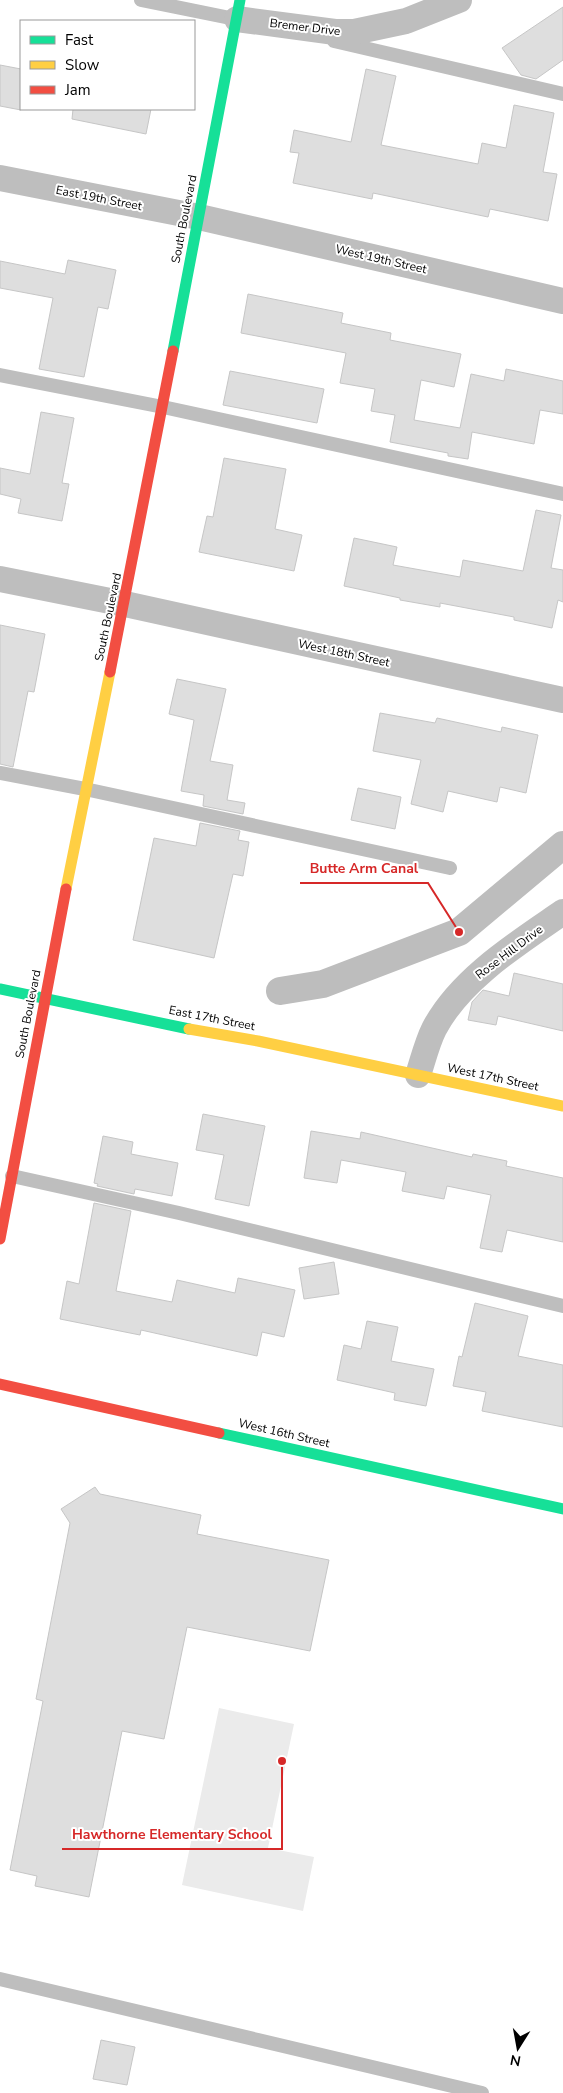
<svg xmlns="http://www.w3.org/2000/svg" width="563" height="2093" viewBox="0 0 563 2093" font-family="'Nunito Sans',sans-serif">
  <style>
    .park { fill: #ebebeb }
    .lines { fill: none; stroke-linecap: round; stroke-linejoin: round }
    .canal { stroke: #bdbdbd; stroke-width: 28 }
    .building { fill: #dedede; stroke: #c6c6c6 }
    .lane { stroke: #bebebe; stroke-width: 14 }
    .street { stroke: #bebebe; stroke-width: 26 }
    .fast { stroke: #16e098; stroke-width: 11 }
    .slow { stroke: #ffcf43; stroke-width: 11 }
    .jam { stroke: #f24e42; stroke-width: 11 }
    .labels { text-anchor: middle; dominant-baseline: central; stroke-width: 4; stroke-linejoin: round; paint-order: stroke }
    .street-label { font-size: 12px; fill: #000; stroke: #fff }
    .leader { fill: none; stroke: #d62828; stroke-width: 2 }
    .callout-dot { fill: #d62828; stroke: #fff; stroke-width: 2 }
    .callout-label { font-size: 14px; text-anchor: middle; font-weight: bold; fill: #d62828; stroke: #fff; stroke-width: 4; stroke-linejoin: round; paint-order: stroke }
  </style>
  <rect width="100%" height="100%" fill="#fff"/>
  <!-- park -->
  <polygon class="park" points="219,1708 294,1724 268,1848 314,1857 303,1911 182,1885"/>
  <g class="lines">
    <!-- canal -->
    <polyline class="canal" points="280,991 323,984 459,932 563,845"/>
  </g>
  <!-- building -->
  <g class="building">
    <polygon points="563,7 563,60 536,79 521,75 502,48"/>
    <polygon points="0,65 21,69 21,110 0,106"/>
    <polygon points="366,69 396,76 381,145 478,164 482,143 506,148 514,105 554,113 543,172 557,174 548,221 490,209 488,217 373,193 372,199 293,183 299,153 290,152 294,130 351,142"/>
    <polygon points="73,109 151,109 146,134 72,119"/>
    <polygon points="68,260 116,270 108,309 98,307 84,377 39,369 53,298 0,288 0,261 65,274"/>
    <polygon points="248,294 343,313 341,323 391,333 390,340 461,354 454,387 421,380 414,420 460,428 471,374 504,381 506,369 563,381 563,414 540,410 534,444 472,432 468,459 448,456 448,453 390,442 395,415 371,411 375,389 340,383 346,353 241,333"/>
    <polygon points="230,371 324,389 317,423 223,405"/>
    <polygon points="41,412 74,418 62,483 69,484 62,521 18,513 21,499 0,494 0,468 30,474"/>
    <polygon points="224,458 286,469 275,529 302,535 294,571 199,552 207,516 213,517"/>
    <polygon points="536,510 561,515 551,568 563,570 563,602 558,600 552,628 514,620 514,617 440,603 440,607 400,600 400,598 344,586 354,538 397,547 393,565 460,577 463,560 523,571"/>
    <polygon points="0,625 45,634 34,692 28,691 13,767 0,764"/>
    <polygon points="177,679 226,689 210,761 233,765 227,800 245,803 243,814 203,806 204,795 181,791 194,720 169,714"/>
    <polygon points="380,713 435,723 437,718 501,732 502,727 538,735 526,793 500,787 497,802 448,791 443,812 411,804 421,760 373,751"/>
    <polygon points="358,788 401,797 395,829 351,820"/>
    <polygon points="200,823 240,831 238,840 249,842 243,876 233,874 214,958 133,940 154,838 196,846"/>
    <polygon points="514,973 563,984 563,1031 498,1016 496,1025 468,1020 472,1002 483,990 509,996"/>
    <polygon points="203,1114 265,1126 249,1206 215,1199 224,1155 196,1150"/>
    <polygon points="311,1131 360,1139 361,1132 472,1157 473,1154 507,1161 506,1166 563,1178 563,1242 507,1230 502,1252 480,1248 491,1195 447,1186 444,1199 402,1191 406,1172 341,1160 337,1183 304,1178"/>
    <polygon points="103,1136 133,1142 131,1154 178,1163 172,1196 135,1189 134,1194 97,1186 98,1184 94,1183"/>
    <polygon points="94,1203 131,1211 116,1291 172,1302 177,1280 235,1293 238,1278 295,1290 284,1337 262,1332 257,1356 141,1330 140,1335 60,1319 67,1281 79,1284"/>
    <polygon points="334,1262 339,1294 304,1299 299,1268"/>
    <polygon points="475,1303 528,1316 518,1356 563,1365 563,1427 482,1411 486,1392 453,1386 459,1356 462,1357"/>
    <polygon points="367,1321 398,1327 391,1361 434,1369 426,1406 394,1400 395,1393 337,1380 344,1345 361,1349"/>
    <polygon points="95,1487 100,1494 201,1515 197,1534 329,1560 310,1651 187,1627 164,1739 122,1731 89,1897 35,1886 37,1876 10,1870 43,1701 36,1699 70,1523 61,1509"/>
    <polygon points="101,2040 135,2047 127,2085 93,2079"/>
  </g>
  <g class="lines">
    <!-- lane -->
    <g class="lane">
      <polyline points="141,0 240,20"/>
      <polyline points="334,41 563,94"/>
      <polyline points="0,375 163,407 563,494"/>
      <polyline points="0,773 85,789 450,868"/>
      <polyline points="12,1176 179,1213 563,1306"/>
      <polyline points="0,1979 482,2093"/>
    </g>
    <!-- street -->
    <g class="street">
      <polyline points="237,19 335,32 354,32 406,21 459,0"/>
      <polyline points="0,178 199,217 563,301"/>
      <polyline points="0,579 125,604 563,700"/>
      <path d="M418 1075C423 1060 427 1043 434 1029 460 979 518 943 563 912"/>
    </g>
    <!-- fast -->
    <g class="fast">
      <polyline points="173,351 240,0"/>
      <polyline points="0,989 189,1029"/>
      <polyline points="219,1433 563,1509"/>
    </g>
    <!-- slow -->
    <g class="slow">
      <polyline points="66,889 110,672"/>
      <polyline points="189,1029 258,1041 563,1106"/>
    </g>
    <!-- jam -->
    <g class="jam">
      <polyline points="110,672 173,351"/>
      <polyline points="0,1239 66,889"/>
      <polyline points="0,1384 219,1433"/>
    </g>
  </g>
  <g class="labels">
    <!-- street labels -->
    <g class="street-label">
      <text transform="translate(305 27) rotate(7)">Bremer Drive</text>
      <text transform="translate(99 198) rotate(11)">East 19th Street</text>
      <text transform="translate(184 219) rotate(-79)">South Boulevard</text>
      <text transform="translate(381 259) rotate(13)">West 19th Street</text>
      <text transform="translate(108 617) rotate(-78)">South Boulevard</text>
      <text transform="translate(344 653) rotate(12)">West 18th Street</text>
      <text transform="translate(509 952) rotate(-37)">Rose Hill Drive</text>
      <text transform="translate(28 1014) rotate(-79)">South Boulevard</text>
      <text transform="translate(212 1018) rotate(11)">East 17th Street</text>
      <text transform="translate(493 1077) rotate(12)">West 17th Street</text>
      <text transform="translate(284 1433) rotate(13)">West 16th Street</text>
    </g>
  </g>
  <!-- callouts -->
  <path class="leader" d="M459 932L428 883H300M282 1761L282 1849H62"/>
  <g class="callout-dot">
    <circle cx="459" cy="932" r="5"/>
    <circle cx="282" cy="1761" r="5"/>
  </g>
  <g class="callout-label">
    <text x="364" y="873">Butte Arm Canal</text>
    <text x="172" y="1839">Hawthorne Elementary School</text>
  </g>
  <!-- legend -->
  <rect x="20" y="20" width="175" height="90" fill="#ffffff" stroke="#999999"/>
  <rect x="30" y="36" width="25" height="8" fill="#16e098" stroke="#999999"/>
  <text x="65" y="45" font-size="15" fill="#000000">Fast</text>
  <rect x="30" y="61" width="25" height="8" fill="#ffcf43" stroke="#999999"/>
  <text x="65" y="70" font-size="15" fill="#000000">Slow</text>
  <rect x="30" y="86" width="25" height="8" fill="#f24e42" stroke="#999999"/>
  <text x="65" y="95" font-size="15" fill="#000000">Jam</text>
  <!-- north arrow -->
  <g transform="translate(518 2048) rotate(191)" stroke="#ffffff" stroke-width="4" paint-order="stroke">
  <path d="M0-4L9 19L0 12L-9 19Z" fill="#000000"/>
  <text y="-8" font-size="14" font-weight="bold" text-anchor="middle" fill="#000000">N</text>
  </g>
</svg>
